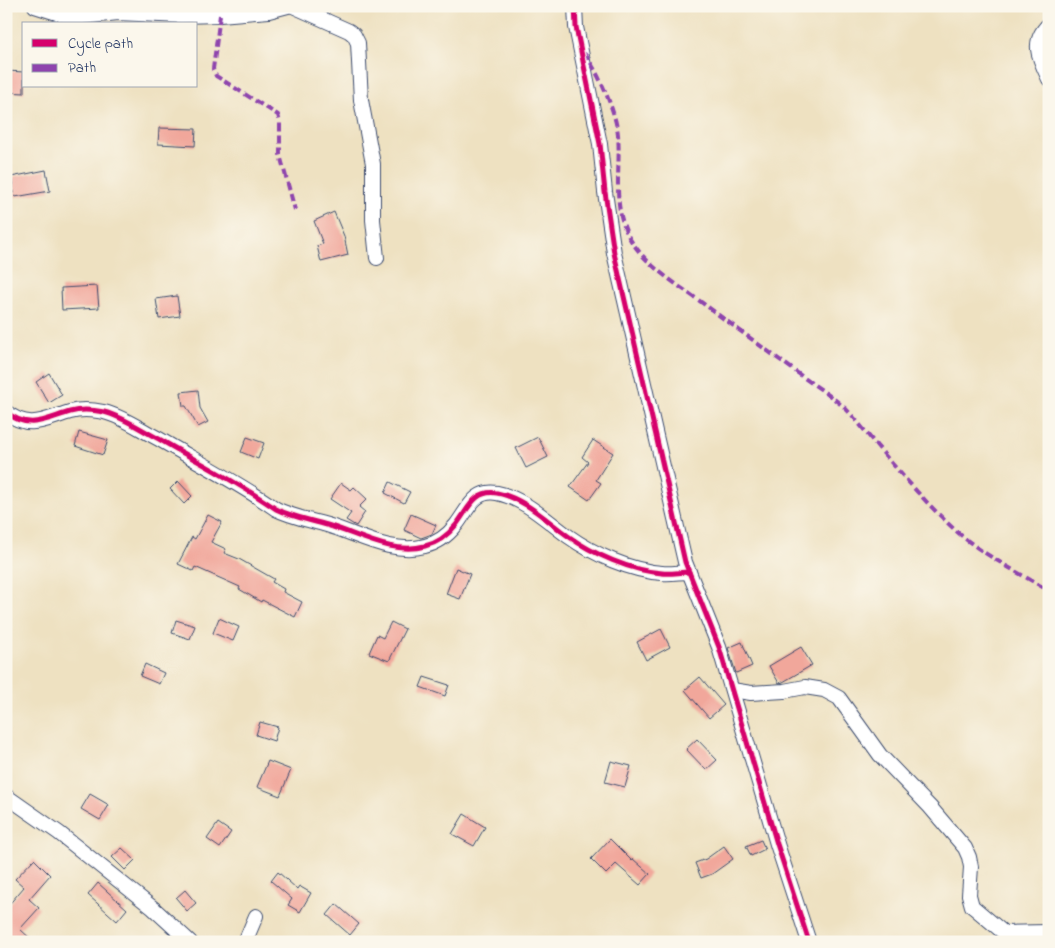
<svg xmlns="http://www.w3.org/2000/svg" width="1055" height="948" viewBox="0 0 1055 948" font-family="'Indie Flower',sans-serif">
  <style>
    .building { fill: #f1a79b }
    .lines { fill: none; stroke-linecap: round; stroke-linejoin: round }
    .minor-casing { stroke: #3b4a6d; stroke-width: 16 }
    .minor { stroke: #fff; stroke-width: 14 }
    .quiet { stroke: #8e44ad; stroke-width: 4; stroke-dasharray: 8 4; stroke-linecap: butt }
    .cycleway-casing { stroke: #fbf7ec; stroke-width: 8 }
    .cycleway { stroke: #d6006c; stroke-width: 5 }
  </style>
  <rect width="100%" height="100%" fill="#fbf7ec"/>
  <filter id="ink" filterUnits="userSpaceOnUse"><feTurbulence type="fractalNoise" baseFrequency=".02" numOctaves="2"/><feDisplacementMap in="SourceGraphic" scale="10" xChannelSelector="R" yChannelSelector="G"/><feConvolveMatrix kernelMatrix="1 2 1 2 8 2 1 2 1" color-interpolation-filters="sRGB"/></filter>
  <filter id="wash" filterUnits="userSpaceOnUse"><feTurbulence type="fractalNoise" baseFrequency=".0096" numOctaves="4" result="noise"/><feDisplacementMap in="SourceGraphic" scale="20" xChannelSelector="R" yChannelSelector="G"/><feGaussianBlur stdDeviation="1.12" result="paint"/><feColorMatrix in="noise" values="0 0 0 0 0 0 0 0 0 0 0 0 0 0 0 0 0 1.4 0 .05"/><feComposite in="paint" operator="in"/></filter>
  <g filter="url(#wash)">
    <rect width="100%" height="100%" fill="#eee1c1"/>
    <g id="blocks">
      <!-- building -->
      <g class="building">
        <polygon points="6,71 24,72 24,93 6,92"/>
        <polygon points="159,128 196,129 195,146 158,144"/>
        <polygon points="46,170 50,191 15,197 11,177"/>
        <polygon points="334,212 344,236 348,255 321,262 317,246 323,244 314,221"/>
        <polygon points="97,286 99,308 62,310 61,288"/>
        <polygon points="177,296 180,316 159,319 156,299"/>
        <polygon points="49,373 62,395 49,403 36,382"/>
        <polygon points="198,390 200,408 208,422 198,427 186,406 183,406 181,392"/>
        <polygon points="79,432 108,440 103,455 75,446"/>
        <polygon points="247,437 264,443 258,459 241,452"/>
        <polygon points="538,437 548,457 526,468 516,448"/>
        <polygon points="593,440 613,453 596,480 601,483 589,500 570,487 588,462 582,457"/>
        <polygon points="178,481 192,496 184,504 170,489"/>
        <polygon points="390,482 410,492 404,503 385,493"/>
        <polygon points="341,483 351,490 354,487 367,499 359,507 365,512 356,526 346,520 351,513 330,499"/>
        <polygon points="411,514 436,525 432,534 421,538 404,530"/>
        <polygon points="208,515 222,522 211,542 226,549 224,553 239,559 274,579 272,582 284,589 283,592 302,602 295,617 262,600 261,602 239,589 240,587 195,567 193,571 178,564 192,537 195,539"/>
        <polygon points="456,568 470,574 460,599 446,594"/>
        <polygon points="219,618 239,627 233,641 213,633"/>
        <polygon points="176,620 195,626 190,639 172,633"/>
        <polygon points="391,622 405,629 389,661 369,653 377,635 383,638"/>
        <polygon points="661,629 670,647 646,660 637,642"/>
        <polygon points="742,642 752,666 736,673 728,648"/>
        <polygon points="801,647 812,665 783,682 779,683 769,666"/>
        <polygon points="145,664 164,673 159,684 140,676"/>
        <polygon points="424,677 449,685 445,696 420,687"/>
        <polygon points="700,677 724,705 709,718 685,690"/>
        <polygon points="260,722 278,727 274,741 256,735"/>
        <polygon points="697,739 717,760 706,770 686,749"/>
        <polygon points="268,761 291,770 280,796 257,787"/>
        <polygon points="611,761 631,766 625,787 605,782"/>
        <polygon points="90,794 109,805 100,820 81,809"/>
        <polygon points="464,814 485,827 474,846 452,834"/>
        <polygon points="218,823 231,832 220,848 207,839"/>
        <polygon points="610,839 632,861 633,859 650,874 640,885 616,864 606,874 591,859"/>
        <polygon points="761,840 765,849 751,856 746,846"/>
        <polygon points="724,846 733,859 712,874 701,878 695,863 706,859"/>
        <polygon points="122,848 135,860 125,870 112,857"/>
        <polygon points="34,859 50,875 29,899 39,908 20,929 34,942 15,942 6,934 6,908 24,887 15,879"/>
        <polygon points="278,872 297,889 299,886 311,893 300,912 288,905 292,899 271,881"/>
        <polygon points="98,883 127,909 117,921 88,895"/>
        <polygon points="185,890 196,903 187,911 176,898"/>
        <polygon points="336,904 359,924 350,935 327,915"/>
      </g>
    </g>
  </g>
  <g filter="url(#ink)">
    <use href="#blocks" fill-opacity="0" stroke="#3b4a6d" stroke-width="1"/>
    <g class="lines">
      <defs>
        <g id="minor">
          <polyline points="35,6 73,18 118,13 181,16 220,15 269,11 288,6"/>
          <polyline points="293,6 349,31 354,35 358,43 361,100 373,164 373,220 377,258"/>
          <polyline points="575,6 576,27 600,144 605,192 614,253 685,562 719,647 777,844 809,942"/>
          <path d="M1049 24C1030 42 1039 58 1049 79"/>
          <path d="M6 412C29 431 46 419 70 412 80 409 94 410 104 412 124 417 141 430 159 439 198 462 239 483 276 509 292 517 310 520 327 525 358 534 392 555 425 546 438 543 448 535 456 525 468 510 474 489 497 493 524 498 547 521 568 536 593 554 631 571 662 573 671 574 680 572 689 572"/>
          <polyline points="732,690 751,693 784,691 805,687 824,690 839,698 880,755 930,807 965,848 969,857 971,867 969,895 972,906 1004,933 1049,932"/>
          <polyline points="6,796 59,833 153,908 190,942"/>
          <polyline points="245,942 256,916"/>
        </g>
      </defs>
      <!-- minor casing -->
      <use href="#minor" class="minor-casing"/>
      <!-- minor -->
      <use href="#minor" class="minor"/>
      <!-- quiet -->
      <g class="quiet">
        <polyline points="220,15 213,69 216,76 278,115 280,122 280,155 295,210"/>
        <path d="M584 53C598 71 616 112 618 135 621 170 611 206 630 239 646 265 673 282 697 299 732 325 768 351 803 377 817 387 833 397 846 409 857 420 867 434 877 446 902 475 926 503 954 529 982 555 1017 571 1049 591"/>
      </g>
      <defs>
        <g id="cycleway">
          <polyline points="575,6 576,27 600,144 605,192 614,253 685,562 719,647 777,844 809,942"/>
          <path d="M6 412C29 431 46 419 70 412 80 409 94 410 104 412 124 417 141 430 159 439 198 462 239 483 276 509 292 517 310 520 327 525 358 534 392 555 425 546 438 543 448 535 456 525 468 510 474 489 497 493 524 498 547 521 568 536 593 554 631 571 662 573 671 574 680 572 689 572"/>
        </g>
      </defs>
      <!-- cycleway casing -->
      <use href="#cycleway" class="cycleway-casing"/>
      <!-- cycleway -->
      <use href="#cycleway" class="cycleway"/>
    </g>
  </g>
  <!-- margin -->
  <rect width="1055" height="948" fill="none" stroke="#fbf7ec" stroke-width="25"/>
  <!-- legend -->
  <rect x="22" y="22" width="175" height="65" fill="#fbf7ec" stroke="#a1a7b3"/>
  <rect x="32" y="39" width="25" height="8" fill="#d6006c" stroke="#a1a7b3"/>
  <text x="68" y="48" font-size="15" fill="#1b2f5e">Cycle path</text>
  <rect x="32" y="64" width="25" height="8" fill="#8e44ad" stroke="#a1a7b3"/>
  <text x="68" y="72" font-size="15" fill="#1b2f5e">Path</text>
</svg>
